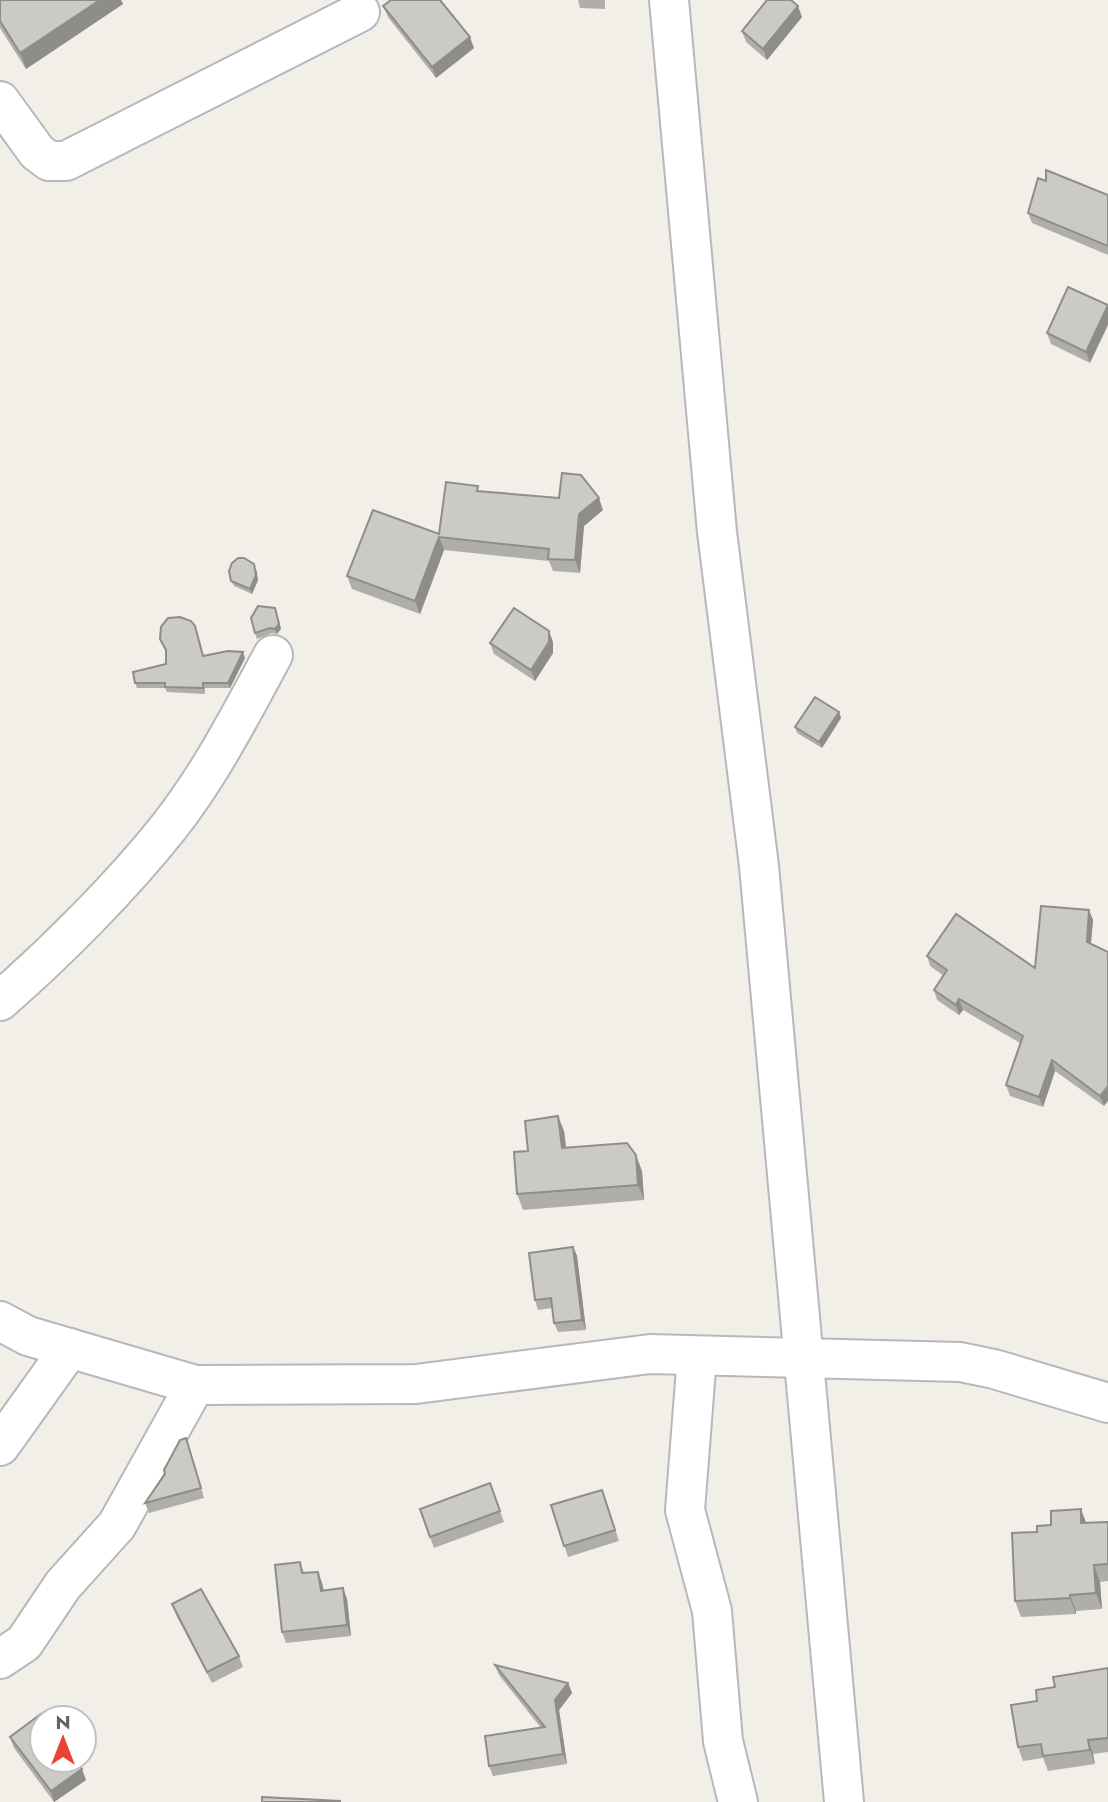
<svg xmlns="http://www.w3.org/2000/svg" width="1108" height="1802" viewBox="0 0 1108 1802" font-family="Jost,sans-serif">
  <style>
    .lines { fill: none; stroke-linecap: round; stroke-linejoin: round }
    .minor-casing { stroke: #b5b8bc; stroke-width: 42 }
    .minor { stroke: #fff; stroke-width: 38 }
    .wall { fill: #afaea9 }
    .shaded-wall { fill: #8f8d8a }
    .building { fill: #cccac5; stroke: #8f8d8a; stroke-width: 2 }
  </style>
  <rect width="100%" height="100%" fill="#f1efe8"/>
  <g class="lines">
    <defs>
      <g id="minor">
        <polyline points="669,0 717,532 759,866 844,1802"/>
        <polyline points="0,101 37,152 49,161 66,161 360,12"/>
        <path d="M0 1001C57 951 121 887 168 828 210 775 241 714 273 655"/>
        <polyline points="0,1321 28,1336 195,1385 416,1384 650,1354 960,1362 994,1369 1108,1403"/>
        <polyline points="697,1356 685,1510 712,1611 723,1741 738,1802"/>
        <polyline points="0,1446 70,1348"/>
        <polyline points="0,1659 24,1643 63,1585 117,1525 195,1385"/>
      </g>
    </defs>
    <!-- minor casing -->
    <use href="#minor" class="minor-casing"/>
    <!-- minor -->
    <use href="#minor" class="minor"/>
  </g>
  <!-- wall -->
  <g class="wall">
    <polygon points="0,0 121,0 123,4 26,69 0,28"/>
    <polygon points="578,0 605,0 605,9 580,8"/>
    <polygon points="383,6 474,48 436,78 388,17"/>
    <polygon points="802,17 767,60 746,42 742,31"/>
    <polygon points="1108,195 1108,255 1032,223 1028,213"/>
    <polygon points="1068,287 1090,363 1051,344 1047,333"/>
    <polygon points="480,491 603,510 584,526 580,573 553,571 549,561 444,550 420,614 352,589 347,576 439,534"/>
    <polygon points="257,570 258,580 252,594 234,586 231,581"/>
    <polygon points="277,614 281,629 277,634 272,633 257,639 255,633"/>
    <polygon points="160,639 203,656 245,658 230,688 205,688 205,694 167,692 165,688 137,688 135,683 166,664 166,652"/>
    <polygon points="553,642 553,653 535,681 494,654 490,643"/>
    <polygon points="839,712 841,718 822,748 797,733 795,727"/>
    <polygon points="1089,910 1093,920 1091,944 1104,1106 1055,1071 1043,1107 1010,1096 1006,1085 1020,1043 963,1010 959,1015 937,1000 934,990 944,976 930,966 927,956 1035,968"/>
    <polygon points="564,1131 566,1148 642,1171 644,1200 523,1210 517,1194 528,1151"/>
    <polygon points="573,1247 577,1256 586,1330 558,1332 554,1323 552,1308 538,1310 535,1300"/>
    <polygon points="186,1438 204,1498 149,1513 145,1503"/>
    <polygon points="490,1483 504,1522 434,1548 420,1509"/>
    <polygon points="606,1501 619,1541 568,1557 551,1505"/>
    <polygon points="1086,1523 1108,1523 1108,1581 1100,1582 1102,1609 1076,1611 1076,1614 1021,1617 1015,1601 1037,1532"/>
    <polygon points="300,1562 304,1573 318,1572 322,1583 324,1590 343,1588 347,1599 351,1636 286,1643 282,1632"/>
    <polygon points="172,1604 239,1656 243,1667 212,1683 176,1615"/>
    <polygon points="495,1665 568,1683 572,1693 559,1710 567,1764 493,1776 489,1766 541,1728 499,1675"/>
    <polygon points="1108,1668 1108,1752 1093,1754 1095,1764 1048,1771 1043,1758 1023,1761 1018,1747 1037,1701"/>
    <polygon points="10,1737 78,1764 86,1780 54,1802 14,1748"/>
  </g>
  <!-- shaded-wall -->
  <g class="shaded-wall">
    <polygon points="100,0 121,0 123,4 26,69 20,53"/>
    <polygon points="798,6 802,17 767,60 763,49"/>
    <polygon points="470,37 474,48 436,78 432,67"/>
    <polygon points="1108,306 1108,325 1090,363 1086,352"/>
    <polygon points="599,498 603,510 584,526 580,573 575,560 579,514"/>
    <polygon points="439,537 444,550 420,614 415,601"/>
    <polygon points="254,564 258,580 252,594 250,589"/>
    <polygon points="275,608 281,629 277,634 275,629"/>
    <polygon points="549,631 553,642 553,653 535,681 531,670"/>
    <polygon points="243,652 245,658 230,688 228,683"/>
    <polygon points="839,712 841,718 822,748 819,742"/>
    <polygon points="1089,910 1093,920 1090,952 1087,942"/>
    <polygon points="959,999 963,1010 959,1015 956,1005"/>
    <polygon points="1052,1060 1055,1071 1043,1107 1039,1097"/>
    <polygon points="1108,1086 1108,1101 1104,1106 1100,1096"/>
    <polygon points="558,1116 564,1131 568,1164 562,1148"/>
    <polygon points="636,1155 642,1171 644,1200 638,1185"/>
    <polygon points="573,1247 577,1256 586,1330 582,1320"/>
    <polygon points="1081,1509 1087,1525 1081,1523"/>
    <polygon points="1094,1565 1100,1582 1102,1609 1096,1593"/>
    <polygon points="318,1572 322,1583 325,1602 321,1591"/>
    <polygon points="343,1588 347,1599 351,1636 347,1625"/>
    <polygon points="1070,1595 1076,1611 1076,1614 1070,1598"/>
    <polygon points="568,1683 572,1693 559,1710 567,1764 563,1754 555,1700"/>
    <polygon points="1088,1740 1093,1754 1095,1764 1090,1750"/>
    <polygon points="87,1743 91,1754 84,1759 84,1745"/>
    <polygon points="82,1769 86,1780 54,1802 51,1791"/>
  </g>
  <!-- building -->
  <g class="building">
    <polygon points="0,0 100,0 20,53 0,21"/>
    <polygon points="391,0 440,0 470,37 432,67 383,6"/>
    <polygon points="767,0 791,0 798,6 763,49 742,31"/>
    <polygon points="1046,170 1108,195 1108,246 1028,213 1038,178 1046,181"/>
    <polygon points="1068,287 1108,305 1086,352 1047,333"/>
    <polygon points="562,473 581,475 599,498 579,514 575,560 548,559 549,549 439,537 415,601 347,576 373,510 439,534 446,482 478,486 477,491 559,498"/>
    <polygon points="238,558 244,558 254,564 256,575 250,589 231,581 229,571 232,563"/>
    <polygon points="258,606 275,608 279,624 275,629 270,628 255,633 251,618"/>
    <polygon points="514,608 549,631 549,642 531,670 490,643"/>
    <polygon points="180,617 191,621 195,626 203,656 228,651 243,652 228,683 203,683 203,688 165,687 165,683 135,683 133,672 166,664 166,650 160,639 161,627 168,618"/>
    <polygon points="815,697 839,712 819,742 795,727"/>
    <polygon points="1041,906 1089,910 1087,942 1108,952 1108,1086 1100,1096 1052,1060 1039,1097 1006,1085 1023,1036 959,999 956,1005 934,990 947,970 927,956 956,914 1035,968"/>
    <polygon points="558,1116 562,1148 627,1143 636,1155 638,1185 517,1194 514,1152 528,1151 525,1121"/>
    <polygon points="573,1247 582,1320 554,1323 551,1298 535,1300 529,1253"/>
    <polygon points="186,1438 201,1488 145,1503 165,1474 164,1470 180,1440"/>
    <polygon points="490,1483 500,1511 430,1537 420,1509"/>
    <polygon points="602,1490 615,1530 564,1546 551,1505"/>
    <polygon points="1081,1509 1081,1523 1108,1522 1108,1564 1094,1565 1096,1593 1070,1595 1070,1598 1015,1601 1012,1533 1037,1532 1037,1526 1051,1525 1051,1511"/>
    <polygon points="300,1562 302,1573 318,1572 321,1591 343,1588 347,1625 282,1632 275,1565"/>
    <polygon points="201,1589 239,1656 207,1672 172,1604"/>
    <polygon points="495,1665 568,1683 555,1700 563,1754 489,1766 485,1736 545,1727"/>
    <polygon points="1108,1668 1108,1738 1088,1740 1090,1750 1043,1756 1041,1744 1018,1747 1011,1705 1037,1701 1036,1690 1055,1687 1053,1677"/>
    <polygon points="41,1714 44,1718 42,1718 42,1760 75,1760 82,1769 51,1791 10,1737"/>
    <polygon points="262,1797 340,1801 340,1802 262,1802"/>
  </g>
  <!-- north arrow -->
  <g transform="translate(63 1739)"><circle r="33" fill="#ffffff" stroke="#bfc1c3" stroke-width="2"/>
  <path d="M0-5L12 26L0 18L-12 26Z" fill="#ea4335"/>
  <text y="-10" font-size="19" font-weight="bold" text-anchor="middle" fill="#5f6368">N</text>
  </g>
</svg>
